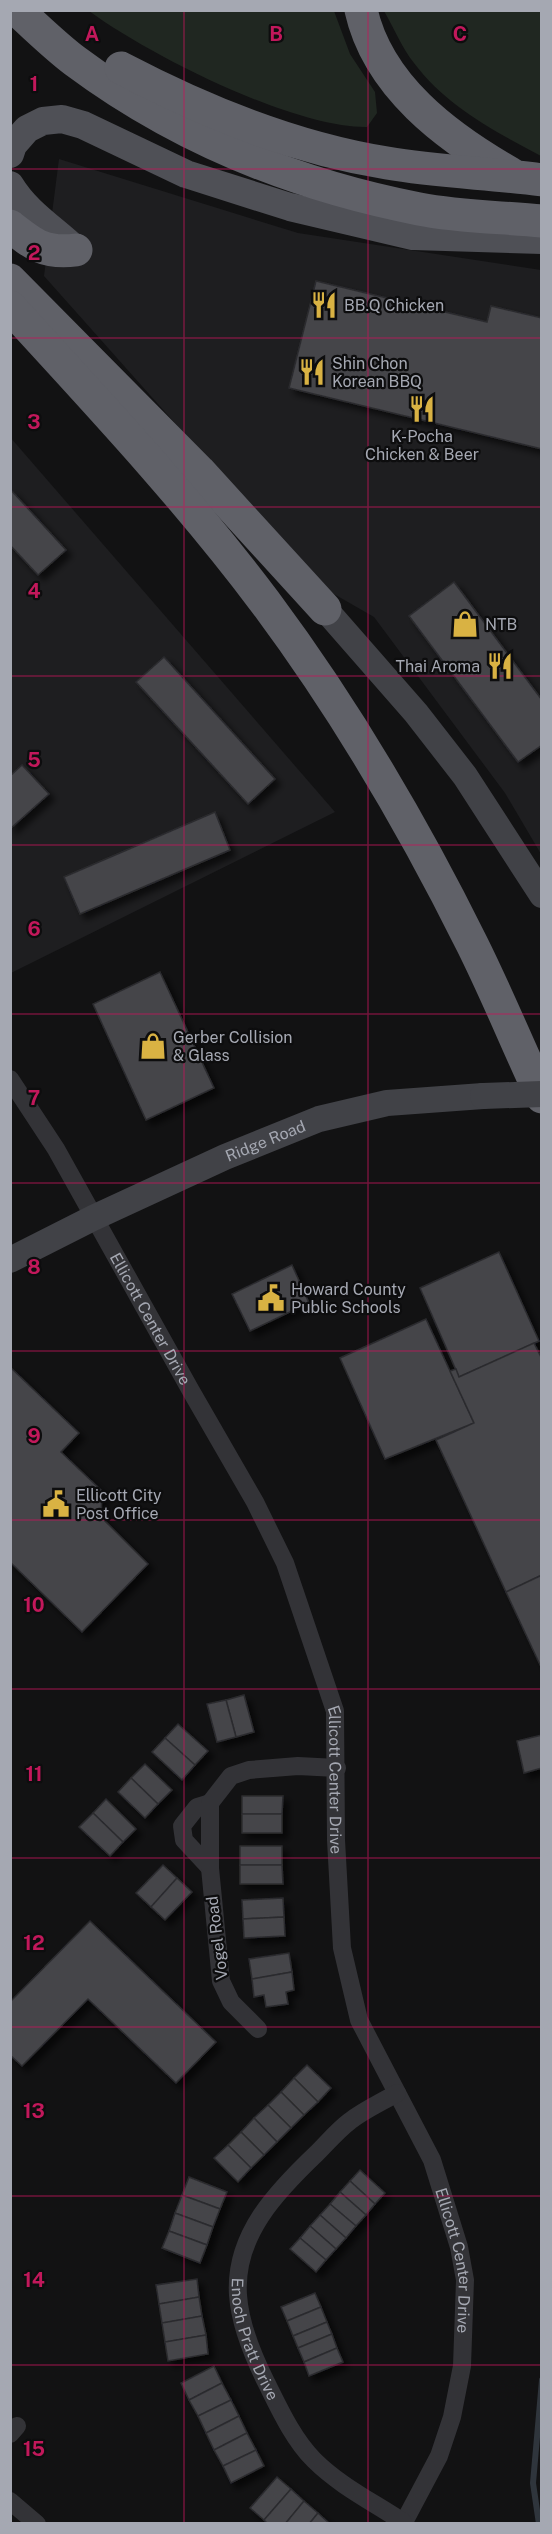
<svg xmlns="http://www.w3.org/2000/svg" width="552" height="2534" viewBox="0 0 552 2534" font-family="'Public Sans',sans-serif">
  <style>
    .built { fill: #1e1e20 }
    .green { fill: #202721 }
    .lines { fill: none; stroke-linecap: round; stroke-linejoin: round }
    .stream { stroke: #2f353c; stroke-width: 6 }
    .building { fill: #444448; stroke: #2c2c2f; stroke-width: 1.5; filter: url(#shadow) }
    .street { stroke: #333337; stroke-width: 18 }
    .secondary { stroke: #414247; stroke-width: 26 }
    .primary { stroke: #4f5056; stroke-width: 28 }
    .highway { stroke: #606168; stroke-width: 33 }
    .secondary-bridge { stroke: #414247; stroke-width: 26 }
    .grid { fill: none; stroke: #c2185b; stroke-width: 1.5; stroke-opacity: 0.55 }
    .labels { text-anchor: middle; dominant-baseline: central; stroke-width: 4.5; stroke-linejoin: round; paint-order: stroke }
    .poi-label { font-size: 16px; fill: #a5a8b2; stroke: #0d0d0e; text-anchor: start }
    .street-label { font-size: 16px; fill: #a5a8b2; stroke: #0d0d0e }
    .grid-label { font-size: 20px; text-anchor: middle; font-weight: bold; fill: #c2185b; stroke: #0d0d0e; stroke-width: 4.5; stroke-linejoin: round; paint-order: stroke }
  </style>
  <defs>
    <filter id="shadow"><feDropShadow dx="5.5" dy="5.5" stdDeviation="3" flood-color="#0009"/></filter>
  </defs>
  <rect width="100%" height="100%" fill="#121213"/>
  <!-- built -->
  <g class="built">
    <polygon points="59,159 298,233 541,270 541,854 505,793 374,617 320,586 44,276"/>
    <polygon points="10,437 335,812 11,973 10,973"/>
  </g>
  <!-- green -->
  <g class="green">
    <path d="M89 11H334L350 54 375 92 377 113 367 127C293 128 149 55 89 11Z"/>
    <path d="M384 11H541V156C496 132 446 106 414 63 402 48 394 28 384 11Z"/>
  </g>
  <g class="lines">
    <!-- stream -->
    <polyline class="stream" points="539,2524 533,2483 542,2380"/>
  </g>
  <!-- building -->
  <g class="building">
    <polygon points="316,281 487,322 491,306 542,318 542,449 289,388"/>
    <polygon points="10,489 66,550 38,575 10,545"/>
    <polygon points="454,582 542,700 542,745 518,762 409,616"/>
    <polygon points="164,657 275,779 248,804 136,682"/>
    <polygon points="22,765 49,794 10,829 10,776"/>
    <polygon points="215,812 230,850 80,914 64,877"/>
    <polygon points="160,972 214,1088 146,1120 93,1004"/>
    <polygon points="499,1252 539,1341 459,1377 420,1288"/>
    <polygon points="292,1265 309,1303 250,1331 232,1294"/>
    <polygon points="426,1319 474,1423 385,1459 340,1358"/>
    <polygon points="534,1343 542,1359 542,1575 506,1592 436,1440 474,1423 450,1371 456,1369 459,1377"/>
    <polygon points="10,1367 79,1433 61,1452 102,1491 101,1517 148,1564 82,1632 10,1562"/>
    <polygon points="542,1575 542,1669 506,1592"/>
    <polygon points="244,1695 254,1732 236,1737 226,1700"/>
    <polygon points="226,1700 236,1737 217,1742 207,1704"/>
    <polygon points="178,1724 208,1751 195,1765 165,1738"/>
    <polygon points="542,1735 542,1768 524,1773 517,1741"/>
    <polygon points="165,1738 195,1765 182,1780 152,1752"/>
    <polygon points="145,1764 172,1790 158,1804 131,1778"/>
    <polygon points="131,1778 158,1804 145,1818 118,1792"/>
    <polygon points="242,1796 283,1796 282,1814 242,1814"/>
    <polygon points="106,1799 136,1829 123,1842 93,1813"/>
    <polygon points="93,1813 123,1842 110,1856 79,1827"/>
    <rect x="242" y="1814" width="40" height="19"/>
    <rect x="240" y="1846" width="42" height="19"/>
    <polygon points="163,1865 177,1878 151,1907 136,1893"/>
    <polygon points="240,1865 282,1865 283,1884 240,1884"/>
    <polygon points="177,1878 192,1892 165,1920 151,1907"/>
    <polygon points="283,1898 284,1917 243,1919 242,1900"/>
    <polygon points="284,1917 285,1936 244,1938 243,1919"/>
    <polygon points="90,1921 216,2042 176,2083 88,1999 22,2066 10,2055 10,2002"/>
    <polygon points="289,1953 292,1972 252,1979 249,1959"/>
    <polygon points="292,1972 294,1990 286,1992 288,2004 266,2007 264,1995 254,1997 252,1979"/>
    <polygon points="307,2065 331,2088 318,2102 294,2078"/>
    <polygon points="294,2078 318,2102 304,2115 281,2092"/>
    <polygon points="281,2092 304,2115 291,2128 268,2105"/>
    <polygon points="268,2105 291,2128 277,2142 254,2118"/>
    <polygon points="254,2118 277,2142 264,2155 241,2132"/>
    <polygon points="241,2132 264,2155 251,2168 228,2145"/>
    <polygon points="228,2145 251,2168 238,2182 214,2158"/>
    <polygon points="360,2170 385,2193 375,2204 350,2181"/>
    <polygon points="189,2177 227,2192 220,2209 182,2195"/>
    <polygon points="350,2181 375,2204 366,2215 340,2192"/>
    <polygon points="340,2192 366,2215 356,2226 330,2204"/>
    <polygon points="182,2195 220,2209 213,2227 175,2213"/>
    <polygon points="330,2204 356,2226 346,2238 320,2215"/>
    <polygon points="175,2213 213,2227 207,2245 169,2231"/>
    <polygon points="320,2215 346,2238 336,2249 310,2226"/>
    <polygon points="310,2226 336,2249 326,2260 300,2238"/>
    <polygon points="169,2231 207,2245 200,2263 162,2248"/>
    <polygon points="300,2238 326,2260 316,2272 290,2249"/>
    <polygon points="197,2279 199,2297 159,2304 156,2285"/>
    <polygon points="315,2293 321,2307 287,2321 281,2307"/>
    <polygon points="199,2297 202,2316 162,2323 159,2304"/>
    <polygon points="321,2307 327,2322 293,2336 287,2321"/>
    <polygon points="202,2316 206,2335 165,2342 162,2323"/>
    <polygon points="327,2322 332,2334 298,2348 293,2336"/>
    <polygon points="332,2334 337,2348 304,2362 298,2348"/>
    <polygon points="206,2335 208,2354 168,2361 165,2342"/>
    <polygon points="337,2348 343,2362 309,2376 304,2362"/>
    <polygon points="214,2366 222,2383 189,2400 181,2383"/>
    <polygon points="222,2383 231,2400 198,2416 189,2400"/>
    <polygon points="231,2400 239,2416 206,2433 198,2416"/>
    <polygon points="239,2416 247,2433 214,2450 206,2433"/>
    <polygon points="247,2433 256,2450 223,2466 214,2450"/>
    <polygon points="256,2450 264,2466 231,2483 223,2466"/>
    <polygon points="277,2477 291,2489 264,2520 250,2508"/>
    <polygon points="291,2489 304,2501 285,2524 268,2524 264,2520"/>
    <polygon points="304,2501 318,2513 309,2524 285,2524"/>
    <polygon points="318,2513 330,2524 309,2524"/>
  </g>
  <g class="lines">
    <!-- street -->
    <g class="street">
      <path id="s1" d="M10 1079 56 1149 191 1391 255 1502 285 1563 335 1711 336 1840 342 1948 359 2020 432 2160 459 2247 465 2280 462 2366 452 2417 439 2456 403 2524"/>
      <polyline points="210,1803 197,1807 182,1826 184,1840 210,1868"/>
      <polyline points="258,2029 231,2002 221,1981 210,1868 210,1803 231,1776 249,1770 298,1766 337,1768"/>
      <path id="s2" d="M397 2093C382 2102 364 2110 350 2121 338 2130 328 2142 317 2153 277 2191 234 2235 238 2295 240 2325 253 2356 266 2382 279 2408 293 2439 314 2460 340 2486 373 2502 403 2522"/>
      <polyline points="10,2434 17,2426"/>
      <polyline points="10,2501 37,2524"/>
    </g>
    <!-- secondary -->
    <g class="secondary">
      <polyline points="325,609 416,713 465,776 542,895"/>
      <path id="s3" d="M10 1260 93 1218 225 1157 319 1119 387 1103 483 1096"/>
    </g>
    <!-- primary -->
    <g class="primary">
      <polyline points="10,154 13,145 27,129 43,121 62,119 83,125 186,174 290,207 413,236 542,240"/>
      <path d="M10 185C27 213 53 228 76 250"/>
    </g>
    <!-- highway -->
    <g class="highway">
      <path d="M17 10C36 27 55 46 75 61 177 137 296 185 419 209 459 217 501 217 542 221"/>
      <path d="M361 10C378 86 447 137 510 173"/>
      <path d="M121 68C205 112 293 148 387 163 438 172 490 173 542 180"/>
      <path d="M10 226C34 245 45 254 76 250"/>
      <polyline points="10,280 199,471 325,609"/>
      <path d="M10 307C98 403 187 498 265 602 344 708 413 825 472 944 497 994 518 1046 542 1097"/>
    </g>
    <!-- secondary-bridge -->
    <polyline class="secondary-bridge" points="483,1096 542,1094"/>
  </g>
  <!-- grid -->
  <path class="grid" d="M184 10V2524M368 10V2524M10 169H542M10 338H542M10 507H542M10 676H542M10 845H542M10 1014H542M10 1183H542M10 1351H542M10 1520H542M10 1689H542M10 1858H542M10 2027H542M10 2196H542M10 2365H542"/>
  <!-- icons -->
  <defs>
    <symbol id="restaurant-bare" viewBox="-9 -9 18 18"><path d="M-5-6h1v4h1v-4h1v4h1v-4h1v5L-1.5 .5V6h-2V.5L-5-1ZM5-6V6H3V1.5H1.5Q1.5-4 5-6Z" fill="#d9b243" stroke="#0d0d0e" stroke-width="2.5" paint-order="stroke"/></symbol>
    <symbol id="shop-bare" viewBox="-9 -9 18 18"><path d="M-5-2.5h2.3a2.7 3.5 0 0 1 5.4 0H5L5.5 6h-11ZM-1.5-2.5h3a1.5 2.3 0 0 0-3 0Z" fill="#d9b243" stroke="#0d0d0e" stroke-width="2.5" paint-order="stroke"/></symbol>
    <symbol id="civic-bare" viewBox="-9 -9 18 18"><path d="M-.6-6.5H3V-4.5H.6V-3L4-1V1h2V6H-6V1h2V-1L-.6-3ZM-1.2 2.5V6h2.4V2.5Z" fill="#d9b243" stroke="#0d0d0e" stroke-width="2.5" paint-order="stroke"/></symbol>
  </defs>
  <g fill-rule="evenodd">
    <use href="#restaurant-bare" x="305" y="286" width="38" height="38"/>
    <use href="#restaurant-bare" x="293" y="353" width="38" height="38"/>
    <use href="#restaurant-bare" x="403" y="390" width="38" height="38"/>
    <use href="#shop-bare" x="446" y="605" width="38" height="38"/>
    <use href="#restaurant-bare" x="481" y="647" width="38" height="38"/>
    <use href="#shop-bare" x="134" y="1027" width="38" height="38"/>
    <use href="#civic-bare" x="252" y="1279" width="38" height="38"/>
    <use href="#civic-bare" x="37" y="1485" width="38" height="38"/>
  </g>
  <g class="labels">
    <!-- poi labels -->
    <g class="poi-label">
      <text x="344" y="305">BB.Q Chicken</text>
      <text x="332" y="363">Shin Chon<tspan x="332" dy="18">Korean BBQ</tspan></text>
      <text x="422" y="436" text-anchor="middle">K-Pocha<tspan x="422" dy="18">Chicken &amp; Beer</tspan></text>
      <text x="485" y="624">NTB</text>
      <text x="480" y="666" text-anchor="end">Thai Aroma</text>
      <text x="173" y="1037">Gerber Collision<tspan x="173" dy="18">&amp; Glass</tspan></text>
      <text x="291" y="1289">Howard County<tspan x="291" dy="18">Public Schools</tspan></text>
      <text x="76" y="1495">Ellicott City<tspan x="76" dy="18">Post Office</tspan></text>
    </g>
    <!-- street labels -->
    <g class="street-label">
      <text stroke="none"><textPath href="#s3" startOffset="282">Ridge Road</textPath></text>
      <text stroke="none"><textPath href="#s1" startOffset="278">Ellicott Center Drive</textPath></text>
      <text stroke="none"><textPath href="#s1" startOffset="782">Ellicott Center Drive</textPath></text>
      <text transform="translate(217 1938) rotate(-97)">Vogel Road</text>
      <text stroke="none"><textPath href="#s1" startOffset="1286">Ellicott Center Drive</textPath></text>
      <text stroke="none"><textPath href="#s2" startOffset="316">Enoch Pratt Drive</textPath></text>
    </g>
  </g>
  <g class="grid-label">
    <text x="92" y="41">A</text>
    <text x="276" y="41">B</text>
    <text x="460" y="41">C</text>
    <text x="34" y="91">1</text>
    <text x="34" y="260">2</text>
    <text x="34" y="429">3</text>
    <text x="34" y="598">4</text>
    <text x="34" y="767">5</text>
    <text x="34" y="936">6</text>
    <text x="34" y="1105">7</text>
    <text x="34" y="1274">8</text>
    <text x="34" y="1443">9</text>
    <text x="34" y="1612">10</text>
    <text x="34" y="1781">11</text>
    <text x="34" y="1950">12</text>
    <text x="34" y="2118">13</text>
    <text x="34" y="2287">14</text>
    <text x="34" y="2456">15</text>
  </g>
  <!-- border -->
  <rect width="552" height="2534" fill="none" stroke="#a5a8b2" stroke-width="24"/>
</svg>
